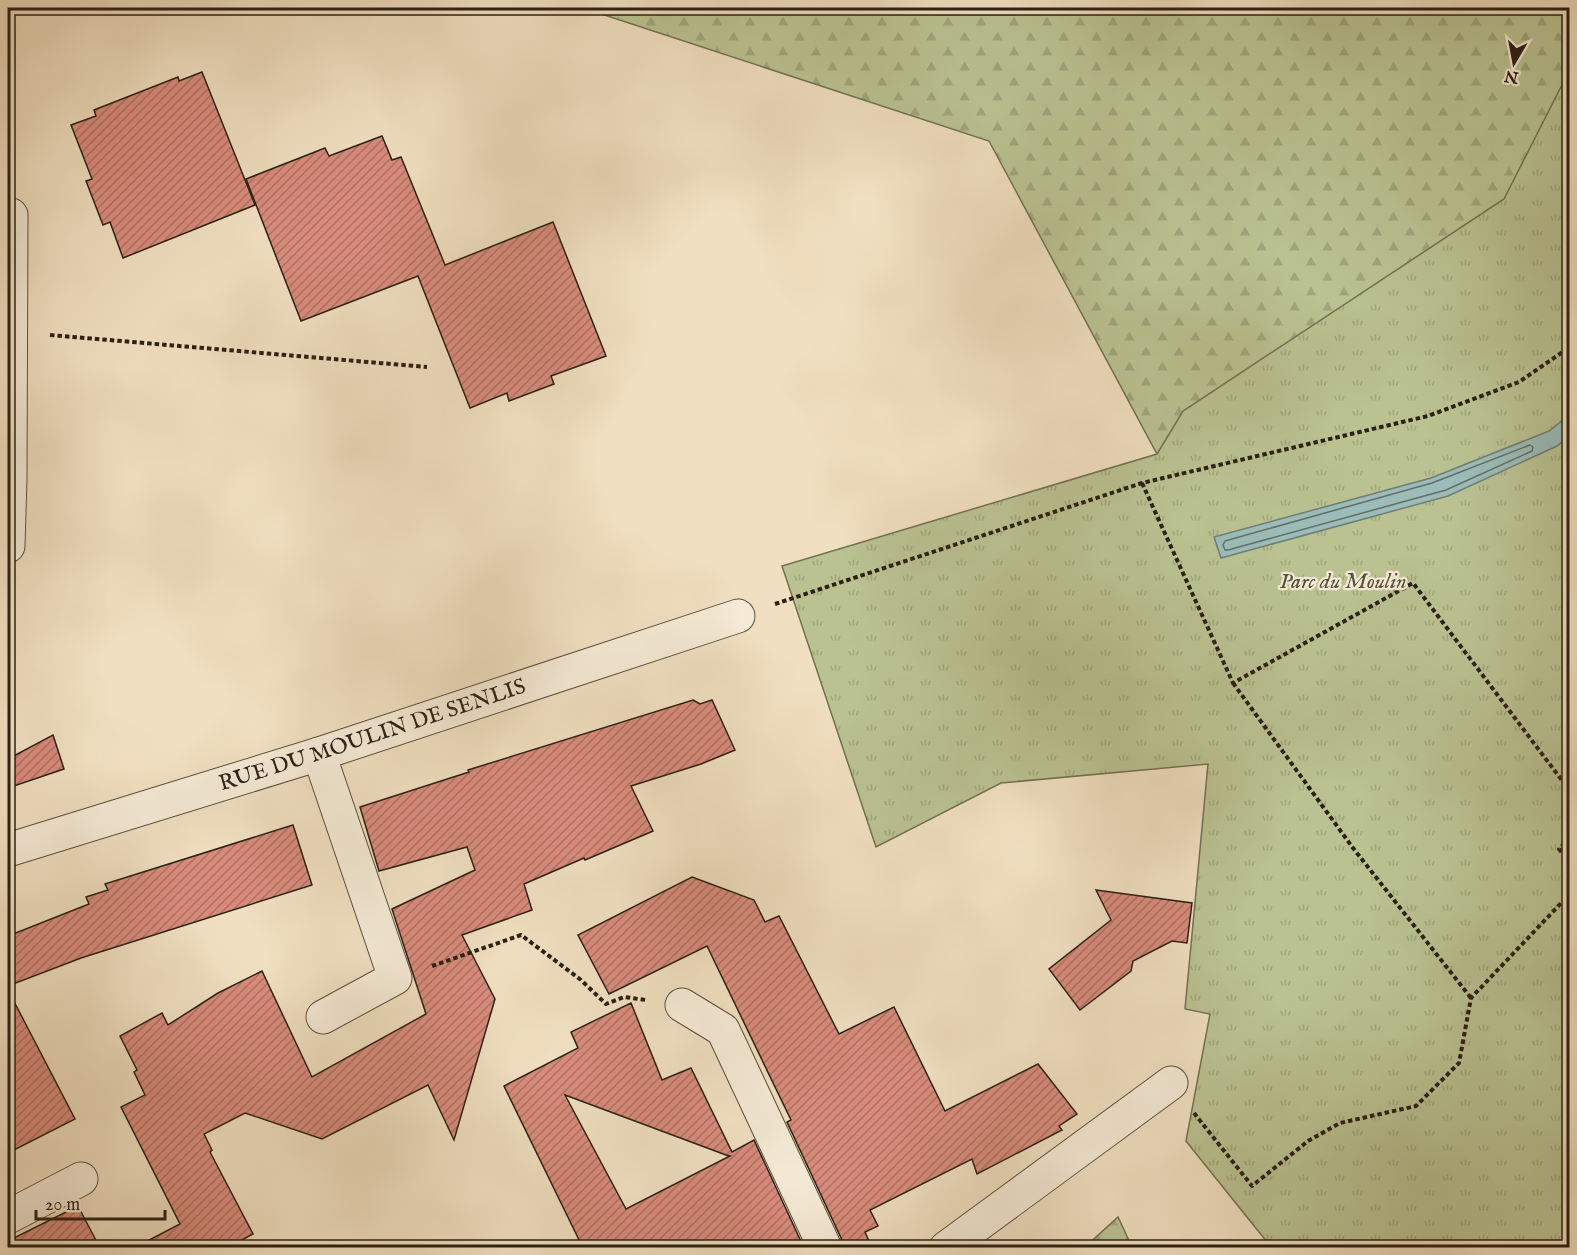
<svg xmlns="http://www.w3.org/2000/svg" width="1577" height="1255" viewBox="0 0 1577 1255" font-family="'IM FELL English',serif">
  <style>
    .forest { fill: url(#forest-firs); stroke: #727152; stroke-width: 1.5 }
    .park { fill: url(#park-tufts); stroke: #727152; stroke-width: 1.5 }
    .water { fill: #9bbcb8; stroke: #6e7e76; stroke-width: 1.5 }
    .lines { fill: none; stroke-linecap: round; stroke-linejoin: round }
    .shore { stroke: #636e66; stroke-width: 1.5 }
    .stream { stroke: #6e7e76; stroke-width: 14 }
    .building { fill: url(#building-hatch); stroke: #2b2013; stroke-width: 1.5; fill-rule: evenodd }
    .minor-casing { stroke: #5c503e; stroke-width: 35 }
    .path { stroke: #2b2013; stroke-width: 4; stroke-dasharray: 4.5 3; stroke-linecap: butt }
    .minor { stroke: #f5ead6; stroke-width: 33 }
    .labels { text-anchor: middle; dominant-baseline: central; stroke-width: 4.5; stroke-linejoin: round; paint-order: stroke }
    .park-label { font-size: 22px; font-style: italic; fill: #565139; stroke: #f5ead6 }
    .street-label { font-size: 22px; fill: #2b2013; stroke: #f5ead6 }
  </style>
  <defs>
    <pattern id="forest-firs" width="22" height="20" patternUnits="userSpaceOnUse" patternTransform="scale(1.5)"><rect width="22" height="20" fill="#bac292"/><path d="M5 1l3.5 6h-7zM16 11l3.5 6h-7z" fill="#a0a67d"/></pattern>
    <pattern id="park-tufts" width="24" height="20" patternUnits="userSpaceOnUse" patternTransform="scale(1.5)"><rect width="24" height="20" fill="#bac292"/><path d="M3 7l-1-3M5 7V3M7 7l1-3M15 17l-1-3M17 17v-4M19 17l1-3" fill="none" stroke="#a0a67d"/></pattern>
    <pattern id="building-hatch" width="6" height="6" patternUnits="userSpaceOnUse" patternTransform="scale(1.5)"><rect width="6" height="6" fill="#d88b7b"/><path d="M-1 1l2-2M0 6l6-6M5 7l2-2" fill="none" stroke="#af7164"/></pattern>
  </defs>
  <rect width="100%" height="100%" fill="#f0dfc0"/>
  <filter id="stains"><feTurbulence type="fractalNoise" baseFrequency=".00333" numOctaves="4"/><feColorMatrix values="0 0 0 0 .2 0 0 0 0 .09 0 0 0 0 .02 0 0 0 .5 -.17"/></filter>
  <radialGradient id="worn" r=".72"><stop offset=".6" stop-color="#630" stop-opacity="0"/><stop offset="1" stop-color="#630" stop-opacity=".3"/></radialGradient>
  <!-- forest -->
  <g class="forest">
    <polygon points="583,8 1569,8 1569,331 1157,454 989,141"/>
    <polygon points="1118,1217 1132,1247 1085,1247"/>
    <polygon points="1215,1241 1266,1247 1210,1247"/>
  </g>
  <!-- park -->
  <polygon class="park" points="1569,71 1569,1247 1271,1247 1186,1141 1210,1014 1185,1009 1208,764 1001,783 876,847 782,566 1157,454 1183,411 1504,199"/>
  <!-- water -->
  <polygon class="water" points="1569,415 1569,436 1557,446 1448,496 1221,558 1214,537 1431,478 1549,431"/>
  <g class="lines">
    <!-- shore -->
    <polygon class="shore" points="1530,445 1533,447 1532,451 1446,490 1228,550 1225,550 1223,545 1225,541 1432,483"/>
    <!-- stream -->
    <polyline class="stream" points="179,8 189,8"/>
  </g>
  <!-- building -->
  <g class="building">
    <polygon points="202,72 255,205 123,258 110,222 103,225 86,181 92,179 71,125 96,116 94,110 178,77 179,81"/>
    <polygon points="382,136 392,160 401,157 445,265 553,222 606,356 551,376 554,384 509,401 507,393 470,408 418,276 301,321 246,179 325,148 329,156"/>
    <polygon points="693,700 700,704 712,700 735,750 701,764 631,786 653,831 585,860 584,858 524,884 532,910 462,935 495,999 454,1140 428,1085 322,1139 245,1113 204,1134 212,1150 210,1152 253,1234 227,1248 134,1248 180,1224 121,1107 145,1095 134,1072 137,1070 120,1036 162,1013 168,1025 218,993 262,971 312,1077 426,1014 392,909 475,870 467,847 379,871 360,807 469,772 468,770"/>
    <polygon points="53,735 64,769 8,788 8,759"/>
    <polygon points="293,825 312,885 81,958 8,986 8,936 89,904 86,897 108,890 105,884"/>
    <polygon points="692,877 754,900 765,922 779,916 839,1034 894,1007 945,1111 1038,1064 1077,1114 1059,1126 1062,1130 977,1174 972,1159 870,1210 878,1226 865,1232 872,1248 843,1248 842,1240 787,1122 791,1120 707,946 609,994 578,935"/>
    <polygon points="1096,890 1192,903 1187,943 1172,941 1133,961 1131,971 1080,1010 1049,969 1111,920"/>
    <polygon points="8,990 75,1119 8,1153"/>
    <path d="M631 1003 662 1080 691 1068 732 1152 754 1140 804 1248H583L504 1086 578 1048 571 1032ZM565 1095 726 1155 730 1156 626 1209Z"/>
    <polygon points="78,1206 100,1248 8,1248 8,1241"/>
  </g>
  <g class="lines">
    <defs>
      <g id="minor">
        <polyline points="8,546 10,479 11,215"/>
        <polyline points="319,754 395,978 323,1017"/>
        <path id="s1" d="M8 850 319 754 738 616"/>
        <polyline points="682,1005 723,1030 825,1248"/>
        <polyline points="8,1217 81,1179"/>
        <polyline points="946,1248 1171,1083"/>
      </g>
    </defs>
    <!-- minor casing -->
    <use href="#minor" class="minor-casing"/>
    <!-- path -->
    <g class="path">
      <polyline points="50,335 427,367"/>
      <polyline points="1142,483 1233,683 1413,583 1570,791"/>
      <polyline points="775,604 1142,483 1428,416 1519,382 1570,347"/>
      <polyline points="1233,683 1353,848 1471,998"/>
      <polyline points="1570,838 1559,849 1570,863"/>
      <polyline points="432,966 521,935 581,980 606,1004 624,997 646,1000"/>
      <polyline points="1194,1113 1252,1186 1308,1141 1340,1123 1416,1106 1459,1063 1471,998 1565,899 1570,905"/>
    </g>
    <!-- minor -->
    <use href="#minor" class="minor"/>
  </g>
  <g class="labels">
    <!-- park labels -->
    <g class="park-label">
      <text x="1343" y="582">Parc du Moulin</text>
    </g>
    <!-- street labels -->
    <g class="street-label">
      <text stroke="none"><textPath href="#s1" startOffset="382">RUE DU MOULIN DE SENLIS</textPath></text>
    </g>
  </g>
  <!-- margin -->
  <rect width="1577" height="1255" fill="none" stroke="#f0dfc0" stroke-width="30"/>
  <rect x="9" y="9" width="1559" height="1237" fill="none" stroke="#2b2013" stroke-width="3"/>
  <rect x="15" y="15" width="1547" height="1225" fill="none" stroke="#2b2013" stroke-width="1.5"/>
  <!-- north arrow -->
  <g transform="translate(1514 63) rotate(190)" stroke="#f5ead6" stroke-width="4.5" paint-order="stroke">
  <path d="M0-4.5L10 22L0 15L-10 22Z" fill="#2b2013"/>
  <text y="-9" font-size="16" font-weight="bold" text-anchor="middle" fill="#2b2013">N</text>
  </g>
  <!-- scale -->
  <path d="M36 1210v9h129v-9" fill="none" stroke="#2b2013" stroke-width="3"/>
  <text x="45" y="1210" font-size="18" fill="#2b2013" stroke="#f5ead6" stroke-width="4.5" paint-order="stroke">20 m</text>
  <rect width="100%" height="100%" filter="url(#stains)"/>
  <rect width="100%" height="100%" fill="url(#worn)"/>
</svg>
